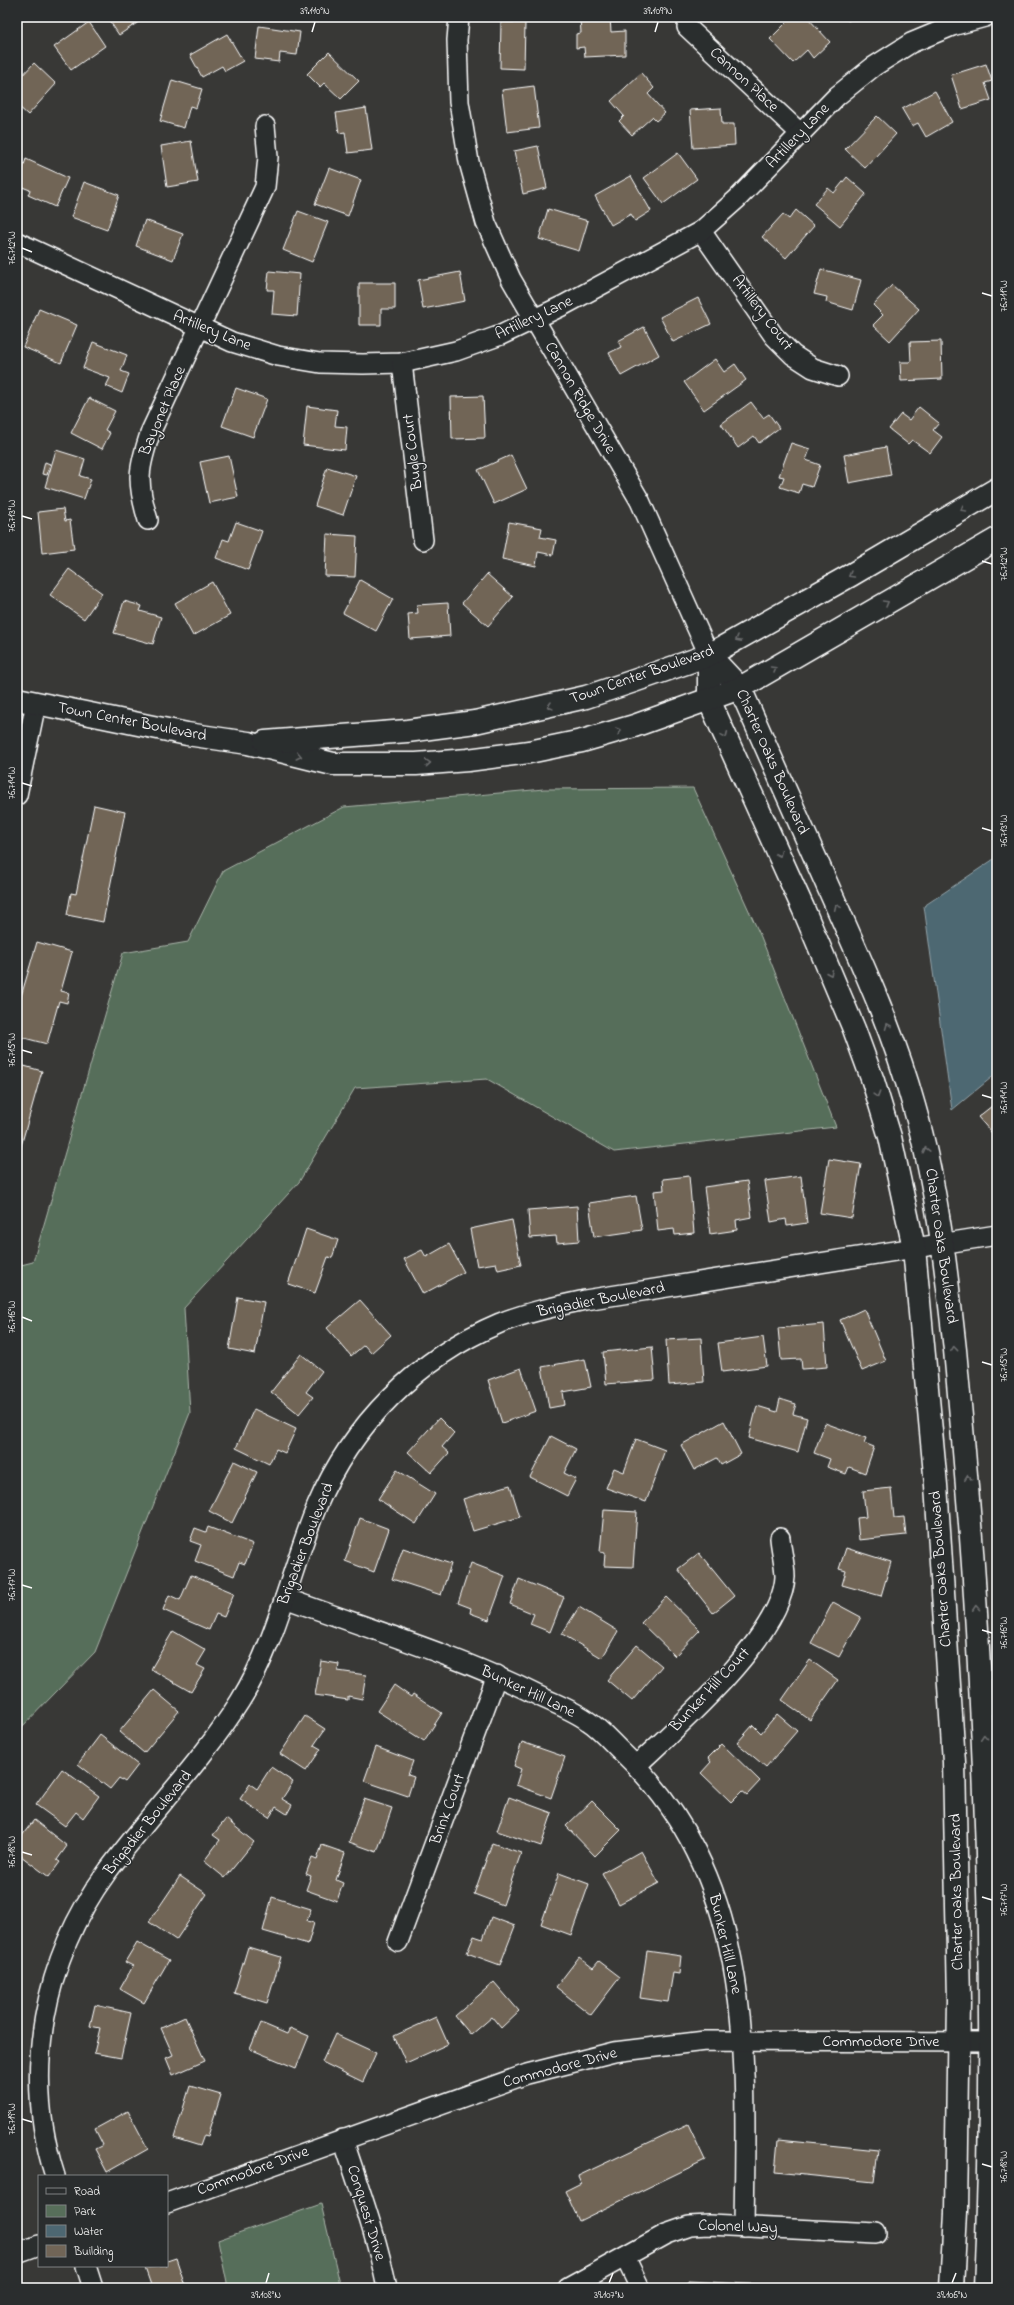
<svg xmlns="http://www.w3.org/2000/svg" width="1014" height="2305" viewBox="0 0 1014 2305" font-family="'Indie Flower',sans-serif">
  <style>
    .green { fill: #576e5a; stroke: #abb6ac }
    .water { fill: #4d6772; stroke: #94a4aa }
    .building { fill: #716557; stroke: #fff }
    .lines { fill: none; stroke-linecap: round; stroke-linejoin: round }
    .street-casing { stroke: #fff; stroke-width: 22 }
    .secondary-casing { stroke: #fff; stroke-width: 25 }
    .street { stroke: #2a2d2e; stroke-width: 19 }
    .secondary { stroke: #2a2d2e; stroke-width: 22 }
    .oneway { stroke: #6a6c6d }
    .ticks { fill: none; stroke: #fff; stroke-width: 1.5 }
    .labels { text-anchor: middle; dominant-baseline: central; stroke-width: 3; stroke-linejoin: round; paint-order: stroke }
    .street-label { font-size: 16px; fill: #fff; stroke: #2a2d2e }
    .neatline { fill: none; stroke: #fff; stroke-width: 1.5 }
    .ticks-label { font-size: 10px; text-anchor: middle; fill: #fff }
  </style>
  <rect width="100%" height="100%" fill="#383836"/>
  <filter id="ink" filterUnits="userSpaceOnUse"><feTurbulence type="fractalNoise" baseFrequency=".025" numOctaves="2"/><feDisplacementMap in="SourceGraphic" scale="8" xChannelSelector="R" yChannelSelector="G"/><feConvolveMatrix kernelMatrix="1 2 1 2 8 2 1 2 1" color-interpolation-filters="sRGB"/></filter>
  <g filter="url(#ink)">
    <!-- green -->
    <g class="green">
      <polygon points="693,788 761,937 836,1127 614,1152 487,1079 355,1088 299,1182 184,1308 190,1413 95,1652 17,1732 17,1266 33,1262 123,953 188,942 223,871 344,807 544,789"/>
      <polygon points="321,2204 341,2288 228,2288 218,2240"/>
    </g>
    <!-- water -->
    <polygon class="water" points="997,857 997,1073 952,1110 924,906"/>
    <!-- building -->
    <g class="building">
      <polygon points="107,17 146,17 119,35"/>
      <polygon points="610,17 611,32 625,31 625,55 585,57 584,47 576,48 576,34 581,33 580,18"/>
      <polygon points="792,17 807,17 830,42 813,58 807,50 793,63 770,39"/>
      <polygon points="845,17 855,17 848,21"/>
      <polygon points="89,22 105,46 71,70 54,47"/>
      <polygon points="501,22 525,23 524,69 500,68"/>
      <polygon points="259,26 300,32 297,55 280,53 279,62 255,59"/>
      <polygon points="227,34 243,61 225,71 222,66 202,77 190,55"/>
      <polygon points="329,52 359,81 341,99 324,83 320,87 307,74"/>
      <polygon points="34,63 56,84 28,115 17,105 17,81"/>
      <polygon points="986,64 992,81 985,83 991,100 962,109 951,75"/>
      <polygon points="641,73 654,88 648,94 665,113 656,121 652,117 632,135 619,121 624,116 611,101"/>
      <polygon points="172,80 202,89 196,108 190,106 184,128 160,121"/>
      <polygon points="534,86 539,128 507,132 502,90"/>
      <polygon points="935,91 952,122 926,137 918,123 912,126 902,109"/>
      <polygon points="366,108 372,150 348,153 345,132 339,133 336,113"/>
      <polygon points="721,108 722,124 734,124 735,145 693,148 690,110"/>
      <polygon points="877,116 896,134 865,168 845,149"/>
      <polygon points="191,141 198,182 167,187 161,146"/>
      <polygon points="538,146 547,188 523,194 514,151"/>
      <polygon points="678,153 697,179 663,204 644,178"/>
      <polygon points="26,159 68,178 55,207 28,195 30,190 17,185"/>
      <polygon points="329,168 361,180 348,216 315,204"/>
      <polygon points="631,176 651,211 635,221 631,214 611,225 595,196"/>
      <polygon points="847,177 866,194 840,226 814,204 828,188 834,193"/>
      <polygon points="84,182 119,195 107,230 71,217"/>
      <polygon points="548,209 588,221 579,251 539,239"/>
      <polygon points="796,210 814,226 786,258 762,237 783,214 789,219"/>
      <polygon points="298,211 328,222 312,262 283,250"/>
      <polygon points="145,220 183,234 173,260 136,246"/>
      <polygon points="821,269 861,280 853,310 826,302 827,297 814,294"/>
      <polygon points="269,271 300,274 297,316 272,314 274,290 267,290"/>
      <polygon points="460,272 465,301 423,309 418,280"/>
      <polygon points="359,283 395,283 395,309 381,309 381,325 359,325"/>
      <polygon points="892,285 919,309 890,341 873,325 883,315 873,305"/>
      <polygon points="698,298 711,324 673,342 660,317"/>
      <polygon points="39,309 77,325 61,363 23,347"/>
      <polygon points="644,327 659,355 621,376 609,353 621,347 618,341"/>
      <polygon points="941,341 942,379 901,381 900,362 911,362 910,342"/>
      <polygon points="93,342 127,355 121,371 129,374 122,393 106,386 110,378 83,368"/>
      <polygon points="715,359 724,372 735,364 746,380 704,410 684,382"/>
      <polygon points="236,388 267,399 253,437 222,426"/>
      <polygon points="483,396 485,438 452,439 451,397"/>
      <polygon points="89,398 115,411 105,430 110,433 102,449 71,433"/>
      <polygon points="751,402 763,418 769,414 779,428 759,443 754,436 738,448 721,424"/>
      <polygon points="307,406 337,410 335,426 347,427 345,450 303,445"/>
      <polygon points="919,407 939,423 933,430 942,437 930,453 912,440 908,444 889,429 901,414 909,420"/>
      <polygon points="791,443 810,449 806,460 820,465 812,487 802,484 799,493 780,487 784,477 779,476"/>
      <polygon points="886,447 891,475 849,483 844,455"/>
      <polygon points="56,450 85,459 80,476 91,479 84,499 45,487"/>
      <polygon points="511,455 527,489 494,504 478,470"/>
      <polygon points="229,456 238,497 209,503 200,462"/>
      <polygon points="45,462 50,464 47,475 42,474"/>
      <polygon points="327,467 356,476 343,515 315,506"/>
      <polygon points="63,509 65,521 70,520 74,549 42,553 38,512"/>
      <polygon points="236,522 262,531 248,570 216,558 223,539 229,541"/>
      <polygon points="509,522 542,528 540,537 556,540 553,555 538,552 536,566 502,559"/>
      <polygon points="327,534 357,536 355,577 325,576"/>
      <polygon points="69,569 102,593 84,619 50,595"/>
      <polygon points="487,574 513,597 488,626 462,603"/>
      <polygon points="360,580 393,599 376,631 343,613"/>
      <polygon points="212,582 230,615 193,636 175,603"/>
      <polygon points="124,601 142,606 140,611 161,617 153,644 114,633"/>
      <polygon points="448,603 450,636 410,639 408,614 418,613 417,605"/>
      <polygon points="94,805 125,812 103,922 67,915 71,893 76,894"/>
      <polygon points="37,942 72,952 61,991 69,993 67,1003 59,1001 47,1044 17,1036 17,1010"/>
      <polygon points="17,1064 42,1071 17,1160"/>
      <polygon points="997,1102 997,1139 978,1117"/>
      <polygon points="829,1159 861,1164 852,1218 820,1213"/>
      <polygon points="689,1176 694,1233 675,1235 674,1229 658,1231 654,1191 664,1190 663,1179"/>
      <polygon points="801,1176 807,1223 787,1226 786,1219 771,1222 765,1181"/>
      <polygon points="747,1181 752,1217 736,1220 737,1230 710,1234 704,1187"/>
      <polygon points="636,1196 642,1230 594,1237 589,1203"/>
      <polygon points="577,1206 579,1241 557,1243 556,1236 530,1238 528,1210"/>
      <polygon points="512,1220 521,1265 498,1270 496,1263 477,1266 470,1229"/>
      <polygon points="306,1229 338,1240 332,1258 328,1257 315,1293 288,1284"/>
      <polygon points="449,1244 464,1272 423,1294 404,1259 422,1250 426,1257"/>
      <polygon points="238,1297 264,1302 255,1354 229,1349"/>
      <polygon points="360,1300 391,1335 371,1353 364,1345 351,1356 327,1328"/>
      <polygon points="864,1309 886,1361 862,1371 840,1320"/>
      <polygon points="824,1324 827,1367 802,1369 801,1359 781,1360 778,1328"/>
      <polygon points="763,1337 767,1366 722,1372 718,1343"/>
      <polygon points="701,1338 704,1382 669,1385 666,1340"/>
      <polygon points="652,1347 655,1380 606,1384 603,1352"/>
      <polygon points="301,1354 322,1371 306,1392 313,1397 299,1414 271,1392"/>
      <polygon points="585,1359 591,1387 563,1392 565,1405 549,1408 542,1367"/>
      <polygon points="521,1368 536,1411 502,1423 488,1380"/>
      <polygon points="780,1399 796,1404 793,1414 807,1418 798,1452 749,1438 757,1406 777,1412"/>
      <polygon points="254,1409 296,1429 285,1453 276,1449 269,1464 236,1448"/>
      <polygon points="439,1418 454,1433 442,1447 449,1453 431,1473 408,1452"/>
      <polygon points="724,1421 741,1454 721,1465 717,1458 694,1470 681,1445"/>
      <polygon points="825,1423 866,1438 864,1443 874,1447 865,1473 849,1467 846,1474 827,1467 830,1459 814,1453"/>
      <polygon points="551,1436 576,1449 564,1473 576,1479 567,1496 530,1477"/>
      <polygon points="636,1439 665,1450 646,1502 606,1488 614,1468 624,1472"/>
      <polygon points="234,1461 257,1472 232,1523 209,1511"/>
      <polygon points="397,1470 435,1494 416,1524 378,1499"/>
      <polygon points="510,1485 520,1517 473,1531 463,1499"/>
      <polygon points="891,1488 894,1518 904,1517 906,1535 859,1540 857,1518 866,1517 863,1491"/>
      <polygon points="604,1510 637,1512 633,1567 604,1566 605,1553 600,1552"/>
      <polygon points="360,1518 389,1529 374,1572 345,1561"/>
      <polygon points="208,1527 253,1544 245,1564 239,1562 234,1576 195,1561 201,1545 190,1541 195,1528 206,1532"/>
      <polygon points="403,1548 451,1564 441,1595 392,1579"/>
      <polygon points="846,1548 891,1562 881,1596 842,1585 846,1571 839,1569"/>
      <polygon points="699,1553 734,1596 713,1613 678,1569"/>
      <polygon points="471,1563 505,1576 489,1620 470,1613 471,1608 458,1603"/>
      <polygon points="191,1575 234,1593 224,1617 216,1614 209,1630 163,1610 169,1595 180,1600"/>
      <polygon points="519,1579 564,1597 550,1632 530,1624 534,1614 510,1604"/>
      <polygon points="666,1597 700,1630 675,1656 641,1623"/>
      <polygon points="833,1602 861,1617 839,1657 811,1643"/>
      <polygon points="579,1607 618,1631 602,1658 562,1634"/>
      <polygon points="173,1631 206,1650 197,1665 205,1669 191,1692 151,1669"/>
      <polygon points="637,1645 662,1666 632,1701 607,1680"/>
      <polygon points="810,1660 838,1680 810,1720 782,1700"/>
      <polygon points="321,1661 339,1664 338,1671 366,1675 362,1699 348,1696 348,1700 315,1695"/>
      <polygon points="394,1685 411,1697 413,1694 442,1713 424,1741 377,1711"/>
      <polygon points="154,1690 179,1711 144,1753 119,1732"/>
      <polygon points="777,1714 797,1731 766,1767 737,1743 753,1725 761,1733"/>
      <polygon points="305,1716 325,1729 314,1745 321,1749 306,1771 280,1754"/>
      <polygon points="100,1735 138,1765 125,1782 119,1778 110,1789 78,1764"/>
      <polygon points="522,1742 565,1757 551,1798 516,1785 521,1769 514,1766"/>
      <polygon points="722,1744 760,1781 747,1795 742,1791 731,1802 701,1773 711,1762 708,1758"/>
      <polygon points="376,1747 413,1761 408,1775 414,1777 408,1796 364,1781"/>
      <polygon points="271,1767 293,1782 282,1799 292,1805 287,1814 276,1807 269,1818 240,1799 250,1784 257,1789"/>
      <polygon points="62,1769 99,1796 83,1818 76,1812 65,1826 36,1805"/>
      <polygon points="509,1797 552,1813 541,1846 497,1831"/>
      <polygon points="364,1799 392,1808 377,1852 349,1842"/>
      <polygon points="592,1801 621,1830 595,1856 566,1826"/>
      <polygon points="226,1819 254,1842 225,1878 204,1861 220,1840 213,1835"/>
      <polygon points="34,1820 67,1846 57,1860 60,1862 49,1877 17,1853 17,1842"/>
      <polygon points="492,1843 521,1853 503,1905 474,1894"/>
      <polygon points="322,1845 345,1853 336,1880 343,1883 337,1901 306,1890 311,1876 306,1874 312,1858 317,1860"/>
      <polygon points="641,1851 659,1883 619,1904 602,1873"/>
      <polygon points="559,1873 589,1884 571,1935 541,1924"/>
      <polygon points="180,1876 207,1894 176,1940 149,1922"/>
      <polygon points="272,1897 311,1909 307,1921 314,1923 308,1944 263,1931"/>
      <polygon points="491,1917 515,1926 500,1965 467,1953 474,1936 483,1939"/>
      <polygon points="137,1942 169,1960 144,2003 120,1989 133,1966 125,1962"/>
      <polygon points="248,1947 281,1957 267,2003 234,1993"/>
      <polygon points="647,1951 681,1956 679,1974 673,1973 668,2002 640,1998"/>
      <polygon points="579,1957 593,1968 599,1961 620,1977 591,2015 556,1987"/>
      <polygon points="494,1982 519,2011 501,2028 492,2017 471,2035 455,2016"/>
      <polygon points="95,2005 131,2013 121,2058 94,2053 100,2028 90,2026"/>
      <polygon points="185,2017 205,2061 173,2075 166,2058 173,2055 161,2028"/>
      <polygon points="436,2017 448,2044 406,2063 394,2036"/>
      <polygon points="261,2023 287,2034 290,2028 309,2036 296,2068 250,2049"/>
      <polygon points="335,2034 376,2053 363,2082 322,2062"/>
      <polygon points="190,2086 221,2095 208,2136 204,2135 200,2146 174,2138"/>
      <polygon points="128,2111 148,2149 107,2172 95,2149 103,2145 95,2129"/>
      <polygon points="688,2124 705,2160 579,2221 565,2191 581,2183 578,2176"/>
      <polygon points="778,2140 878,2150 874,2182 775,2172"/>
      <polygon points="176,2258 186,2288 152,2288 145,2268 167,2266 167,2261"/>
      <polygon points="688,2281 830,2288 687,2288"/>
    </g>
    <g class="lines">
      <defs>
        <g id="street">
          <polyline points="459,17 457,40 459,102 469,162 486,223 511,279 640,501 709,655"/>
          <polyline points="687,27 800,133"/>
          <polyline points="701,231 774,336 793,355 813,368 838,376"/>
          <polyline points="17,242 232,342 278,356 320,363 363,364 402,363 456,351 501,335 564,305 701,231 737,199 837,96 873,67 911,43 952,26 985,17"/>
          <polyline points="402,363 423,540"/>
          <path d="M148 520C136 481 138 469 151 431L265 187 268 157 265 126"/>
          <polyline points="17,795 36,703"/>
          <path d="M285 1598C369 1629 457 1655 537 1695 553 1703 573 1710 588 1721 601 1729 612 1743 624 1754 757 1881 746 2058 744 2227"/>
          <path d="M636 1766C678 1726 782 1636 785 1577 785 1564 781 1550 780 1538"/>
          <polyline points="398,1942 497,1675"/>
          <path d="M343 2139C359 2188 377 2237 387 2288"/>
          <path d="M55 2176C22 2073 43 1959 107 1872 150 1814 201 1763 240 1701 277 1642 290 1571 317 1506 351 1425 419 1357 500 1323 528 1312 557 1306 585 1300L997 1235"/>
          <polyline points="167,2203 527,2074 614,2052 705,2041 997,2042"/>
          <polyline points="17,2253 39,2245"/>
          <polyline points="625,2257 640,2288"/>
          <polyline points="86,2266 93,2288"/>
          <polyline points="568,2288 666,2234 689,2226 709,2225 876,2233"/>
        </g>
        <g id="secondary">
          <path d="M709 655 740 688C772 761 804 834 837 907 866 972 895 1037 914 1106 937 1186 946 1267 955 1350 962 1426 969 1503 974 1580 989 1816 996 2052 985 2288"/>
          <polyline points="709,655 709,700 803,908 854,1029 873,1081 890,1137 914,1248 936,1485 954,1762 959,2000 956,2212 952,2288"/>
          <polyline points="17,699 187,734 248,743 333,764 416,764 468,760 529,752 582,741 634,726 740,688 997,539"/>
          <polyline points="265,742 407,731 475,722 586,697 631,682 709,655 851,575 997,489"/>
        </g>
      </defs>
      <!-- street casing -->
      <use href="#street" class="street-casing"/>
      <!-- secondary casing -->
      <use href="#secondary" class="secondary-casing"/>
      <!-- street -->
      <use href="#street" class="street"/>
      <!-- secondary -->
      <use href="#secondary" class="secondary"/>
    </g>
    <!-- one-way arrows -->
    <defs><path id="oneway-chevron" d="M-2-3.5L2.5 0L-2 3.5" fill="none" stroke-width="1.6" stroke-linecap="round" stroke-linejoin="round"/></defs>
    <g class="oneway">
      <use href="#oneway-chevron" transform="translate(963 509) rotate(149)"/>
      <use href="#oneway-chevron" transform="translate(851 575) rotate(150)"/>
      <use href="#oneway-chevron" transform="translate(886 603) rotate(-30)"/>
      <use href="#oneway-chevron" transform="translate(738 639) rotate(151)"/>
      <use href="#oneway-chevron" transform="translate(774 669) rotate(-30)"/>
      <use href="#oneway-chevron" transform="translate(550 706) rotate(165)"/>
      <use href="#oneway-chevron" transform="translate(619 731) rotate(-16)"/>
      <use href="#oneway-chevron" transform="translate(725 735) rotate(66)"/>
      <use href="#oneway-chevron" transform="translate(299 756) rotate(14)"/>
      <use href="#oneway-chevron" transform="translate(428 763) rotate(-4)"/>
      <use href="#oneway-chevron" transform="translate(779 854) rotate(66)"/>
      <use href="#oneway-chevron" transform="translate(837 907) rotate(-114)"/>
      <use href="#oneway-chevron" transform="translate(830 973) rotate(67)"/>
      <use href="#oneway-chevron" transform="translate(888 1026) rotate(-112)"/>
      <use href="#oneway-chevron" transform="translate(877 1095) rotate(73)"/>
      <use href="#oneway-chevron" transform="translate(926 1150) rotate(-104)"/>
      <use href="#oneway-chevron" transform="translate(954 1349) rotate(-96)"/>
      <use href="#oneway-chevron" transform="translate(968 1478) rotate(-96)"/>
      <use href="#oneway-chevron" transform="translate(976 1608) rotate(-94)"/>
      <use href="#oneway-chevron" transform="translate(984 1737) rotate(-94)"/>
    </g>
  </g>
  <!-- ticks -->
  <path class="ticks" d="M312 32 315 22M655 32 658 22M22 248 32 252M982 293 992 296M22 516 32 519M982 561 992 564M22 783 32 786M982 828 992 831M22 1050 32 1053M982 1095 992 1098M22 1317 32 1321M982 1362 992 1365M22 1585 32 1588M982 1630 992 1633M22 1852 32 1855M982 1897 992 1900M22 2119 32 2122M982 2164 992 2167M266 2283 269 2273M609 2283 613 2273M952 2283 956 2273"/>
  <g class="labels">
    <!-- street labels -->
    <g class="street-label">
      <text transform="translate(744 80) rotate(43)">Cannon Place</text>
      <text transform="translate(798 136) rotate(-46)">Artillery Lane</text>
      <text transform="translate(762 313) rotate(53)">Artillery Court</text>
      <text transform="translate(534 318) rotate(-25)">Artillery Lane</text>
      <text transform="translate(212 331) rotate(22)">Artillery Lane</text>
      <text transform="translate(580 398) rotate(60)">Cannon Ridge Drive</text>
      <text transform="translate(163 411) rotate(-67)">Bayonet Place</text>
      <text transform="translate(413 452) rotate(-97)">Bugle Court</text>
      <text transform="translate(642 675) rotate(-19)">Town Center Boulevard</text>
      <text transform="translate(132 722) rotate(11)">Town Center Boulevard</text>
      <text transform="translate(772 762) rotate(66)">Charter Oaks Boulevard</text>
      <text transform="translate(941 1246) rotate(82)">Charter Oaks Boulevard</text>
      <text transform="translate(601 1300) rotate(-11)">Brigadier Boulevard</text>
      <text transform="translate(306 1544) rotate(-69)">Brigadier Boulevard</text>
      <text transform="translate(941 1569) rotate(-94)">Charter Oaks Boulevard</text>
      <text transform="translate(710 1690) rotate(-47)">Bunker Hill Court</text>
      <text transform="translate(528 1692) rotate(25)">Bunker Hill Lane</text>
      <text transform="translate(448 1809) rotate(-70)">Brink Court</text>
      <text transform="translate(148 1823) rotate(-51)">Brigadier Boulevard</text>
      <text transform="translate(957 1892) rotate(-91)">Charter Oaks Boulevard</text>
      <text transform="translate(725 1944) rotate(77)">Bunker Hill Lane</text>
      <text x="881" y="2042">Commodore Drive</text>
      <text transform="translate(560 2068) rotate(-15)">Commodore Drive</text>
      <text transform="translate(253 2171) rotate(-20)">Commodore Drive</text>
      <text transform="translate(366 2213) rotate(73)">Conquest Drive</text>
      <text transform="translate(738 2227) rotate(2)">Colonel Way</text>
    </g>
  </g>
  <!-- margin -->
  <rect width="1014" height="2305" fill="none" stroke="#2a2d2e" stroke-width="44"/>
  <!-- legend -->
  <rect x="38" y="2175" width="130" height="92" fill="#2a2d2e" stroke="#7f8182"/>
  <rect x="46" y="2188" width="20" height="6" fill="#2a2d2e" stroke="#7f8182"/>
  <text x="74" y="2195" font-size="12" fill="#ffffff">Road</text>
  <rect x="46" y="2205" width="20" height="12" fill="#576e5a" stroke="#7f8182"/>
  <text x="74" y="2215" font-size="12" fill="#ffffff">Park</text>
  <rect x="46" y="2225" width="20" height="12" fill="#4d6772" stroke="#7f8182"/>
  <text x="74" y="2235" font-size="12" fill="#ffffff">Water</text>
  <rect x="46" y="2245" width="20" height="12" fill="#716557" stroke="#7f8182"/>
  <text x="74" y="2255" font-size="12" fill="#ffffff">Building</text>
  <rect x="22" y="22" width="970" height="2261" class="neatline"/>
  <g class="ticks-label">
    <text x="315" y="14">39.110°N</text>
    <text x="658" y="14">39.109°N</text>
    <text transform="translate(11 248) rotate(-90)" y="4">76.712°W</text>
    <text transform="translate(1003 296) rotate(-90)" y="4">76.711°W</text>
    <text transform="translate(11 516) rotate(-90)" y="4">76.713°W</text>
    <text transform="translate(1003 564) rotate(-90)" y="4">76.712°W</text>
    <text transform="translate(11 783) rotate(-90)" y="4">76.714°W</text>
    <text transform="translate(1003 831) rotate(-90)" y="4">76.713°W</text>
    <text transform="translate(11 1050) rotate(-90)" y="4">76.715°W</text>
    <text transform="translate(1003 1098) rotate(-90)" y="4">76.714°W</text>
    <text transform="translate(11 1317) rotate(-90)" y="4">76.716°W</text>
    <text transform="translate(1003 1365) rotate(-90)" y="4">76.715°W</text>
    <text transform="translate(11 1585) rotate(-90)" y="4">76.717°W</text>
    <text transform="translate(1003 1633) rotate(-90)" y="4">76.716°W</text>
    <text transform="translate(11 1852) rotate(-90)" y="4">76.718°W</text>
    <text transform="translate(1003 1900) rotate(-90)" y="4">76.717°W</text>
    <text transform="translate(11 2119) rotate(-90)" y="4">76.719°W</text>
    <text transform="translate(1003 2167) rotate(-90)" y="4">76.718°W</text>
    <text x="266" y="2298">39.108°N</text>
    <text x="609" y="2298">39.107°N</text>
    <text x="952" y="2298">39.106°N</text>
  </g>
</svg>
